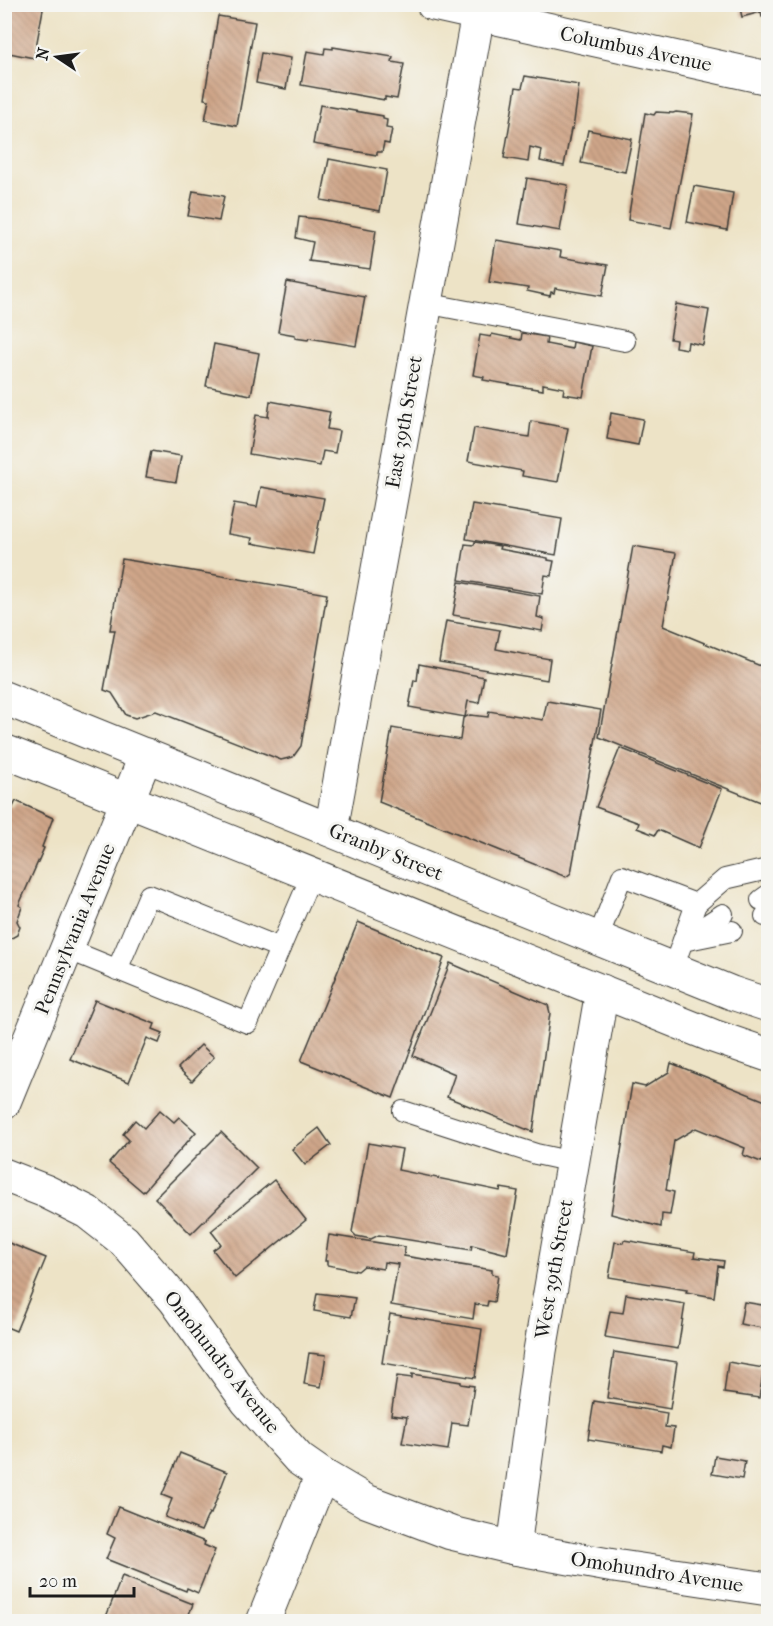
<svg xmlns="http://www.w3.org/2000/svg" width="773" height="1626" viewBox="0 0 773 1626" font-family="'IM FELL French Canon',serif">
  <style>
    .building { fill: url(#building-back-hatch) }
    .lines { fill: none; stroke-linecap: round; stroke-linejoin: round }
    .lane-casing { stroke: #3b3a36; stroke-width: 22 }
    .street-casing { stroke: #3b3a36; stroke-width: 35 }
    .primary-casing { stroke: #3b3a36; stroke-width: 35 }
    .lane { stroke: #fff; stroke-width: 20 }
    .street { stroke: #fff; stroke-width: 33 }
    .primary { stroke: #fff; stroke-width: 33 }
    .labels { text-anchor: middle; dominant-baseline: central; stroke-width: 6; stroke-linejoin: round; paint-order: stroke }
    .street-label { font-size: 20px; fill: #1c1c1c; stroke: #f6f6f2 }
  </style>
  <defs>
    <pattern id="building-back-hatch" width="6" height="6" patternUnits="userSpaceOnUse" patternTransform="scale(1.5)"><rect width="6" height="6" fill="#cfa689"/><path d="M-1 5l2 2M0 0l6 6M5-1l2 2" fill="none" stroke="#b18e76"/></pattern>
  </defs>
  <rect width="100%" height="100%" fill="#f6f6f2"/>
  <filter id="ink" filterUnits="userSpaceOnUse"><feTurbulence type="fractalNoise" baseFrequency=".0167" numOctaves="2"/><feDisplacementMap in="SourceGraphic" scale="12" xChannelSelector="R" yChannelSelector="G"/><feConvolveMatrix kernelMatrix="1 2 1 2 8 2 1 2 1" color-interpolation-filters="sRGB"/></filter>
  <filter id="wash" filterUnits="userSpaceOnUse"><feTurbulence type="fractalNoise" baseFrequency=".008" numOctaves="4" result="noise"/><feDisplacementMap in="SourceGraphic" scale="24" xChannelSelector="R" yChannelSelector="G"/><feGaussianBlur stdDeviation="1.35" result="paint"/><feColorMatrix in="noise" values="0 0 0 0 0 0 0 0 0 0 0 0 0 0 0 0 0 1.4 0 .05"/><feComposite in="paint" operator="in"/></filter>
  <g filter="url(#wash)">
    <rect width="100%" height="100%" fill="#ede3c6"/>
    <g id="blocks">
      <!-- building -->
      <g class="building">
        <polygon points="4,4 44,4 34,58 4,52"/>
        <polygon points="739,4 768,4 768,16 762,17 761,12 742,17"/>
        <polygon points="218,16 255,22 237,126 205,120 209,100 204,99"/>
        <polygon points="333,47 393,57 392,62 404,64 397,99 385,97 385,100 301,85 307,51 324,54 325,48 333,49"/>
        <polygon points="261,53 291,58 286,89 256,83"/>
        <polygon points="525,76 579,85 573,129 571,129 564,166 540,161 542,150 530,147 528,162 504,158 516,87 522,88"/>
        <polygon points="320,105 383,116 383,119 387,120 386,128 392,129 389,144 384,143 382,152 377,152 377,155 313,144"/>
        <polygon points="656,112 673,113 676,112 693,114 671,228 628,220 645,113 654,115"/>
        <polygon points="588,130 632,139 625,172 581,163"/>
        <polygon points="329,159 387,170 380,211 321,200"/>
        <polygon points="527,178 568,185 560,231 519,224"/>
        <polygon points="694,186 733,193 727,230 687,222"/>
        <polygon points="193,191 224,196 219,221 188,216"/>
        <polygon points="299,217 318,219 376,230 370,269 309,261 313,242 296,238"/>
        <polygon points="496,240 561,251 560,257 608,265 602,296 555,288 554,293 551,292 550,296 527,291 528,288 489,282"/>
        <polygon points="287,282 365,297 356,346 309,338 308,340 295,338 295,335 278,332"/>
        <polygon points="676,304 709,310 703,345 688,342 687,349 675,347 676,340 670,339"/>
        <polygon points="522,333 547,337 546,344 572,349 573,342 592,346 583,397 563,394 564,388 543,384 543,390 483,380 484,377 473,375 480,335 491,337 492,334 521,340"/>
        <polygon points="214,344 259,353 251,395 206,386"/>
        <polygon points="270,401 330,412 327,429 339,431 335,453 323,451 320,466 249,454 256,415 268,417"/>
        <polygon points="611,413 643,419 638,445 607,439"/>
        <polygon points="531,421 568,428 558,482 522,476 523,471 468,461 474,428 529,437"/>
        <polygon points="151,451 181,456 176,482 146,477"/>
        <polygon points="261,487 324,498 313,554 251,543 252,538 228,534 234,503 257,507"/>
        <polygon points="472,504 562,519 556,555 466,539"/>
        <polygon points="475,542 500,546 499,549 548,558 548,560 554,561 551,576 545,575 542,594 459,580 465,544 474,545"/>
        <polygon points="633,546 676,553 663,626 768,669 768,798 764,798 763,803 599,737"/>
        <polygon points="122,559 327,594 301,746 293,757 281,760 156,711 135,718 126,715 112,693 104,690 115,630 110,630"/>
        <polygon points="459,582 540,596 537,617 544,619 542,631 453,615"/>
        <polygon points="446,621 500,630 496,649 550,659 547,680 439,662"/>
        <polygon points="419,664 484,677 479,703 468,701 465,717 409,707 414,680 417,681"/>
        <polygon points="547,701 601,710 571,873 566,877 379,802 392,728 460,740 463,718 470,715 488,717 489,711 543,720"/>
        <polygon points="620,748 722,789 699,848 658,830 655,835 637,828 639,823 596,807"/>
        <polygon points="16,801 53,818 42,847 44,848 19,905 22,907 17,921 20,927 17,935 8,940 4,939 4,803 13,807"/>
        <polygon points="358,922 444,958 393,1098 301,1061"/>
        <polygon points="450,963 548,1005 550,1013 533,1132 447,1097 455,1074 413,1056"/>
        <polygon points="95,1000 155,1024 153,1029 163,1033 159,1043 147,1038 129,1082 70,1059"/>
        <polygon points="201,1045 214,1057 192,1081 178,1068"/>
        <polygon points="671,1063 768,1102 768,1157 764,1155 761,1162 743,1155 745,1148 696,1128 674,1141 666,1190 674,1192 670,1215 662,1214 661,1227 611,1214 632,1084 645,1087 669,1072"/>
        <polygon points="160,1110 174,1122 179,1117 196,1132 143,1192 109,1163 129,1140 123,1134 135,1120 144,1128"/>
        <polygon points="319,1128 331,1145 305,1165 292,1149"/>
        <polygon points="221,1132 257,1168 191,1234 155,1198"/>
        <polygon points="368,1143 402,1149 398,1170 500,1191 501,1188 518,1191 507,1254 472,1245 471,1250 379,1235 371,1239 356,1236 352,1232"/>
        <polygon points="274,1180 306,1220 235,1278 213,1250 221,1244 211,1231"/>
        <polygon points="329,1235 405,1247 404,1256 492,1270 492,1274 498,1275 494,1302 488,1301 487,1306 475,1304 473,1319 391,1305 398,1264 384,1262 383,1269 364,1266 358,1271 327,1265 327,1261 325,1261"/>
        <polygon points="624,1240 695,1252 694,1257 724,1261 723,1267 718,1266 714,1297 686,1292 687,1290 609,1277 615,1242 623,1243"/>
        <polygon points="4,1241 46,1258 16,1331 4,1326"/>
        <polygon points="317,1293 355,1298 351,1317 314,1311"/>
        <polygon points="626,1294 685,1304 678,1349 605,1337 610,1311 623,1313"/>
        <polygon points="744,1302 768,1306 768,1329 740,1324"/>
        <polygon points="390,1314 482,1329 475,1378 382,1363"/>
        <polygon points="614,1352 677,1362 670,1409 607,1398"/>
        <polygon points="309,1353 326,1355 321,1387 304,1384"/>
        <polygon points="728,1362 764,1368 759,1398 724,1393"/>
        <polygon points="412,1374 461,1382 461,1384 474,1386 468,1425 452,1423 448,1450 402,1443 407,1417 391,1415 397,1376 412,1378"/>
        <polygon points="594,1401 667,1413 665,1427 674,1428 671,1447 662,1445 661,1451 588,1439"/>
        <polygon points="180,1453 227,1472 211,1514 209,1513 201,1531 165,1517 172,1499 162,1495"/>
        <polygon points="715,1456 745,1461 742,1479 712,1474"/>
        <polygon points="118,1507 205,1542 204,1545 215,1550 198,1593 187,1588 186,1591 106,1559 115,1538 107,1534"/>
        <polygon points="122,1576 193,1604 186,1622 104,1622"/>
      </g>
    </g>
  </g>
  <g filter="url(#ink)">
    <use href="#blocks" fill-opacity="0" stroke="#3b3a36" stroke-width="1.5"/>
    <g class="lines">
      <defs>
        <g id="lane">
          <polyline points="425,303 625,341"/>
          <polyline points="761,900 768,895"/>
          <polyline points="765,916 768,912"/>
          <polyline points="693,934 723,914"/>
          <polyline points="598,938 622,876 696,904 725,879 768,869"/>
          <polyline points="683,941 732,931"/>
          <polyline points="67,949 248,1023 312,874"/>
          <polyline points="673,968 696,904"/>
          <polyline points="117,970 149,895 280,948"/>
          <polyline points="403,1111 536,1154 573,1162"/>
        </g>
        <g id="street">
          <polyline points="433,4 768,78"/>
          <polyline points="331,830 478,14"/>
          <polyline points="4,1102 146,755"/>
          <polyline points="4,1175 45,1191 87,1212 124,1241 175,1300 247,1401 299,1459 322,1475 366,1501 451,1533 514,1548 614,1566 768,1589"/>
          <polyline points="514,1548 540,1351 602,991"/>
          <polyline points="263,1622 322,1475"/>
        </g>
        <g id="primary">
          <polyline points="4,698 732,993 768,1005"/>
          <polyline points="4,751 713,1036 768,1055"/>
        </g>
      </defs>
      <!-- lane casing -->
      <use href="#lane" class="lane-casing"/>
      <!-- street casing -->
      <use href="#street" class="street-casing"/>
      <!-- primary casing -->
      <use href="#primary" class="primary-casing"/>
      <!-- lane -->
      <use href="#lane" class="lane"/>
      <!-- street -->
      <use href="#street" class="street"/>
      <!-- primary -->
      <use href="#primary" class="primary"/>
    </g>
  </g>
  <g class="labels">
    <!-- street labels -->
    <g class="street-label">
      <text transform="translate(636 49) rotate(12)">Columbus Avenue</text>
      <text transform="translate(404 422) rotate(-80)">East 39th Street</text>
      <text transform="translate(386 852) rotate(22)">Granby Street</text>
      <text transform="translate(75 929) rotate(-68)">Pennsylvania Avenue</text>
      <text transform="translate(554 1269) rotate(-80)">West 39th Street</text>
      <text transform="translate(222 1362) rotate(52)">Omohundro Avenue</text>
      <text transform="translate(657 1572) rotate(9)">Omohundro Avenue</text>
    </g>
  </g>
  <!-- margin -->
  <rect width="773" height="1626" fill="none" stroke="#f6f6f2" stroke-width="24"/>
  <!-- north arrow -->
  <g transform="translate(57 57) rotate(283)" stroke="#f6f6f2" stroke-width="4.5" paint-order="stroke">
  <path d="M0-4.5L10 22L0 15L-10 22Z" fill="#1c1c1c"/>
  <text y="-9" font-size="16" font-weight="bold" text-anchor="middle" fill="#1c1c1c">N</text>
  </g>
  <!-- scale -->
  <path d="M30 1587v9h104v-9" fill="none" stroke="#1c1c1c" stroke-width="3"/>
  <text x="39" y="1587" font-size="18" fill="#1c1c1c" stroke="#f6f6f2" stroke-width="4.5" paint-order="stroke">20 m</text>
</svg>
